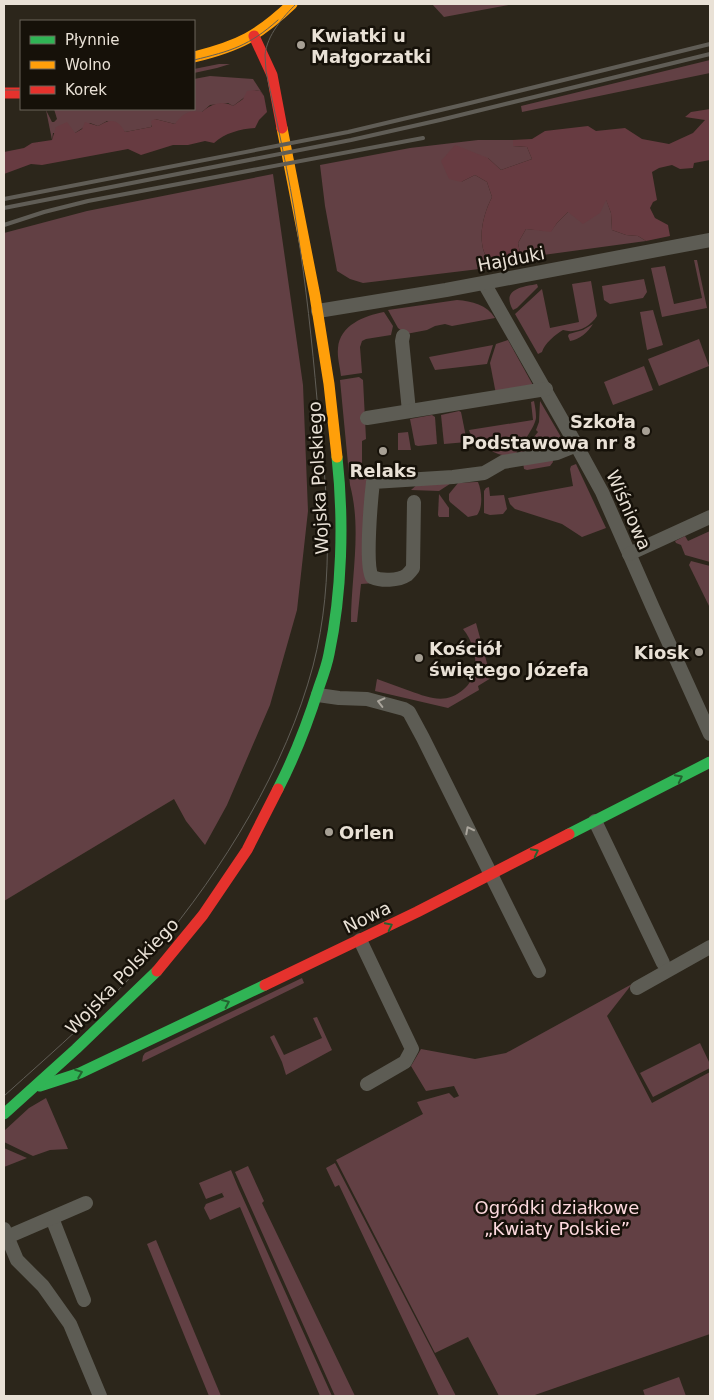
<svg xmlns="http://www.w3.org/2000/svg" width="714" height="1400" viewBox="0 0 714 1400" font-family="'DejaVu Sans',sans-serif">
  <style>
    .green { fill: #624044 }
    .forest { fill: #673b41 }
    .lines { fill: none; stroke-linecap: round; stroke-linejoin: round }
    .street { stroke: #5d5c54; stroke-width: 14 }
    .fast { stroke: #30b455; stroke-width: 11 }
    .slow { stroke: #ff9f0a; stroke-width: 11 }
    .jam { stroke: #e5322d; stroke-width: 11 }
    .tram { stroke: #605d56; stroke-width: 1 }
    .rail { stroke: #605d56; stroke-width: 4 }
    .oneway { stroke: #aaa59c }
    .oneway2 { stroke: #23622f }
    .poi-dot { fill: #a7a095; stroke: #161109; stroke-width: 2 }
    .labels { text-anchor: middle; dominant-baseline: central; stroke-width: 5; stroke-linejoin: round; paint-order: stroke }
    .poi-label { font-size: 18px; font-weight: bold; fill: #e9e1d6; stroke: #161109; text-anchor: start }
    .street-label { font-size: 18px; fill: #e9e1d6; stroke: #161109 }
    .park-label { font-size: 18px; fill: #fdd9de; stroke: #161109 }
  </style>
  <rect width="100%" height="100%" fill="#2c261b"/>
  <!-- green -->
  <g class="green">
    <polygon points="432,4 514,4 444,17"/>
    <polygon points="710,60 710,73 522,112 521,106"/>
    <polygon points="219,64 230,64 217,68 194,73 194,69"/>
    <polygon points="210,76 253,79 264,96 260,91 254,90 233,106 228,103 210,105 202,112 175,124 155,119 151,127 125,132 107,121 98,126 90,123 75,133 53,133 52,140 46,110 52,122 54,122 57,119 54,109 129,109 131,110 139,109 194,109 194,79"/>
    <path d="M478 140H513V146L527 147 532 159 501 170 488 158 461 182 475 175 487 182 492 197C484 213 478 234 484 252 486 257 492 263 496 267L363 283 350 279 337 271 325 206 320 165 410 148Z"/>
    <polygon points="273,174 303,385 308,511 297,610 270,705 227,805 205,845 186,821 174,799 4,901 4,233 87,211"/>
    <polygon points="606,199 611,213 612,230 626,235 638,236 646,241 521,258 518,243 526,229 551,231 557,223 568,212"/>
    <polygon points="694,260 697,260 707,308 662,317 651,268 665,266 674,304 702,298"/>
    <polygon points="644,279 647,292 643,298 610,304 604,300 602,286"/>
    <path d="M591 281 597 316C590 327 576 334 563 330 556 334 544 344 542 352L538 354 515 314 542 289 550 328 579 322 572 284Z"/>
    <path d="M537 284 538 287 517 308 513 310C501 289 522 287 537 284Z"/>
    <path d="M457 300C472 301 487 305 495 318L452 326 445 324 435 326 427 330 406 334 398 328 388 310Z"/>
    <polygon points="653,310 663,345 647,350 640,312"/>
    <path d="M384 312 393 326 391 335 366 339 362 341 360 347 362 373 341 376C340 367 337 357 338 348 340 325 364 316 384 312Z"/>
    <path d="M593 324C588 332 579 340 570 341L568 336 569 334 583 330Z"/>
    <polygon points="699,339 709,366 659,386 648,359"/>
    <polygon points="508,340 534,387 496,394 490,363 496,344"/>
    <polygon points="493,345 487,364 435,370 429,357"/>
    <polygon points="644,366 653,390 613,405 604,382"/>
    <path d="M359 377 363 380 366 439 362 441V469L363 470 367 471 368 473 364 574 389 582 361 584 357 622H351C351 577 362 530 350 485L340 380Z"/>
    <path d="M534 401C535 406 536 412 536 417 536 427 520 445 515 456 496 458 482 446 470 433L469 430 533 420 531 402Z"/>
    <polygon points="540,401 561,437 563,442 563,445 520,453 522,449 529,438 533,438 538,432 536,430 539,422"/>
    <polygon points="459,411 461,412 467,442 444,444 441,415"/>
    <polygon points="432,415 435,417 437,444 418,446 415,445 410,419"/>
    <polygon points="408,432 411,450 398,450 398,433"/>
    <polygon points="552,457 553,462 550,466 527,470 524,469 523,462"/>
    <polygon points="576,464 606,528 582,537 562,524 515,509 510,504 508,498 573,486 570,469 571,466"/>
    <polygon points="456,480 439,491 411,490 419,483"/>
    <path d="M476 482H478C482 491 483 508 477 515L468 517 450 502 449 500V494L458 483Z"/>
    <polygon points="489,487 490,496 504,495 507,509 503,514 490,515 484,513 484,491 486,488"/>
    <polygon points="439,494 449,508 449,517 439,517 438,515"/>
    <polygon points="710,531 710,562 685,555 681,545 676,543 675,541 685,536 688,541"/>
    <polygon points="691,561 710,566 710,608 689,565"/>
    <path d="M476 623 491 678 478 686 479 690 448 708 375 691 377 679C388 683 399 687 410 691 430 698 446 705 464 689 470 684 473 677 475 669 477 656 472 640 463 629Z"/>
    <polygon points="302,978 304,983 142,1062 143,1056 145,1053"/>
    <polygon points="632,984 607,1016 652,1103 710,1072 710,1334 532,1396 499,1396 468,1337 435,1353 336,1160 423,1114 417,1102 449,1093 454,1098 459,1096 454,1086 426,1091 411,1066 421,1049 475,1059 506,1053"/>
    <polygon points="317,1017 332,1050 286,1075 282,1062 270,1037 274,1035 284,1055 322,1038 313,1018"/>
    <polygon points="700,1043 710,1064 710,1068 653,1097 640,1073"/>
    <polygon points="46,1098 68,1149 50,1150 33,1156 4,1142 4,1131 29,1108"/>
    <polygon points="4,1148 27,1158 4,1167"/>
    <polygon points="335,1163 456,1396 439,1396 339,1185 335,1187 326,1168"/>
    <polygon points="248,1166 264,1201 262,1203 355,1396 335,1396 235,1172"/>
    <polygon points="231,1170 238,1187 332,1396 320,1396 240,1207 210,1220 204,1208 206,1204 224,1197 222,1193 227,1191 206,1199 199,1183"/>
    <polygon points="156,1240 221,1396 209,1396 147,1244"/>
    <polygon points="679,1377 686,1396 645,1396 643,1390"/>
  </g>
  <!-- forest -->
  <g class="forest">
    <path d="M254 90 260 91 264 96 267 112 259 120 255 128C240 129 225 133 214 143L205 141 188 145H173L141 155 128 149 42 165 31 164 4 174V152L24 148 32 143 52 140 56 127 67 122 75 133 82 129 85 122 98 126C111 118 118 119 125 132L151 127 152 126 151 121 155 119 175 124C182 114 189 109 202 112 211 104 222 100 233 106L243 99 247 91Z"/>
    <path d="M710 109V160L694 163 693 168 680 169 672 165 659 168 652 172 657 200 653 202 650 208 655 218 668 225 670 236 646 241 638 236 626 235 612 230 611 213 606 200 600 213 583 224 568 212 557 223 551 232 526 229 518 243 521 258 515 263 496 267C492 263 486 257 484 252 478 234 484 213 492 197L487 182 475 175 461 182 449 179 441 161 455 145 488 158 501 170 532 159 527 147 513 146V140L532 139 545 131 588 126 596 131 625 128 642 139 669 144 693 133 705 120 685 117 691 112Z"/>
  </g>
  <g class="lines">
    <!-- street -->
    <g class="street">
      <polyline points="484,283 574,441 602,492 653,608 710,734"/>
      <polyline points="318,311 446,290 710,240"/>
      <polyline points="403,336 402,341 409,411"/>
      <polyline points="367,418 546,389"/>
      <path d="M414 502 413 568C411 571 409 573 407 575 398 581 381 581 372 577 365 565 371 499 373 482L453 477 484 473 503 462 557 453 577 445"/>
      <polyline points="629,554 710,517"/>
      <polyline points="318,695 339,698 367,699 404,709 409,712 423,738 539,971"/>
      <polyline points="595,821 663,963"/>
      <polyline points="360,940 412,1049 405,1062 367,1084"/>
      <polyline points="637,988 710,947"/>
      <polyline points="52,1218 84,1300"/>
      <polyline points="4,1229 17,1260 43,1286 70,1324 100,1396"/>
      <polyline points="7,1237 86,1203"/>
    </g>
    <!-- fast -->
    <g class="fast">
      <path d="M278 789C295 756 308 722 319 687 323 676 327 665 329 654 342 593 344 520 337 457"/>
      <polyline points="569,834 710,762"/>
      <polyline points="40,1086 80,1073 265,985"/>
      <polyline points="4,1114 76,1049 157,971"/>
    </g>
    <!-- slow -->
    <g class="slow">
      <path d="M194 57C239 46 258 36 292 4"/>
      <polyline points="282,128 315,296 329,384 337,457"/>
    </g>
    <!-- jam -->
    <g class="jam">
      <polyline points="254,36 272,75 282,128"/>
      <polyline points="4,93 21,93"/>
      <polyline points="157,971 203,915 247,850 278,789"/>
      <polyline points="265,985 417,912 569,834"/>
    </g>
    <!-- tram -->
    <g class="tram">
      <path d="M194 60C231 51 249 46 278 20"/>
      <polyline points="4,90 21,90"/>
      <path d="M4 1096C56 1049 110 1003 156 949 223 870 286 767 313 666 336 577 327 488 317 399 312 342 306 285 297 228 289 175 277 123 266 71 266 66 265 60 265 55 267 35 283 17 296 4"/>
    </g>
    <!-- rail -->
    <g class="rail">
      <polyline points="4,199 348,132 466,104 710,44"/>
      <polyline points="4,208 351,140 440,120 710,54"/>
      <polyline points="4,225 44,212 88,201 423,138"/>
    </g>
  </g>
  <!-- one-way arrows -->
  <defs><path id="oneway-chevron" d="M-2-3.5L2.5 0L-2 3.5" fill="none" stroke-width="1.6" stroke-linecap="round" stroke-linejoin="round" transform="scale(1.25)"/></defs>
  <g class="oneway">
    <use href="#oneway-chevron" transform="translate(381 702) rotate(-166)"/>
    <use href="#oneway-chevron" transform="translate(469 830) rotate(-117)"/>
  </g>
  <g class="oneway2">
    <use href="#oneway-chevron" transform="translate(679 778) rotate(-27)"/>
    <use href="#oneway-chevron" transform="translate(535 852) rotate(-27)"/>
    <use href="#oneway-chevron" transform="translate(389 926) rotate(-26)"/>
    <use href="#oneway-chevron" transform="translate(226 1003) rotate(-25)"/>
    <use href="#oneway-chevron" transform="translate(79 1073) rotate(-21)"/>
  </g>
  <!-- markers -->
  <g class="poi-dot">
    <circle cx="301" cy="45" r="5"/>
    <circle cx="646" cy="431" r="5"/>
    <circle cx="383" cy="451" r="5"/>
    <circle cx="699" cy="652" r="5"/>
    <circle cx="419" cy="658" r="5"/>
    <circle cx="329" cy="832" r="5"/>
  </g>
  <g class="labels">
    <!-- poi labels -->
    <g class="poi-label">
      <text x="311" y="35">Kwiatki u<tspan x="311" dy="21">Małgorzatki</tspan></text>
      <text x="636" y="421" text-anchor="end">Szkoła<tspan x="636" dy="21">Podstawowa nr 8</tspan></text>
      <text x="383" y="470" text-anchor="middle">Relaks</text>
      <text x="429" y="648">Kościół<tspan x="429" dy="21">świętego Józefa</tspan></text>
      <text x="689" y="652" text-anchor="end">Kiosk</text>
      <text x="339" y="832">Orlen</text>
    </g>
    <!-- street labels -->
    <g class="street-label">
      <text transform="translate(511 259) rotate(-11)">Hajduki</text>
      <text transform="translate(318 478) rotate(-93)">Wojska Polskiego</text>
      <text transform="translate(629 510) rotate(66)">Wiśniowa</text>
      <text transform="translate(367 917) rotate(-26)">Nowa</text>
      <text transform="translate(122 976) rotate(-46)">Wojska Polskiego</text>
    </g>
    <!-- park labels -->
    <g class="park-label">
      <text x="557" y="1207">Ogródki działkowe<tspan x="557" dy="21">„Kwiaty Polskie”</tspan></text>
    </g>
  </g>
  <!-- border -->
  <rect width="714" height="1400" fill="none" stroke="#e9e1d6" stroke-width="10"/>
  <!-- legend -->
  <rect x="20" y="20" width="175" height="90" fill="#161109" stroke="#6a645b"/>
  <rect x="30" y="36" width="25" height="8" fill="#30b455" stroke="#6a645b"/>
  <text x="65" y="45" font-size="15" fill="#e9e1d6">Płynnie</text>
  <rect x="30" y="61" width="25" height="8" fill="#ff9f0a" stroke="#6a645b"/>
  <text x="65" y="70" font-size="15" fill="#e9e1d6">Wolno</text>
  <rect x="30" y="86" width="25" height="8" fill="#e5322d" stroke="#6a645b"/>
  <text x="65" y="95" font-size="15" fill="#e9e1d6">Korek</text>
</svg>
